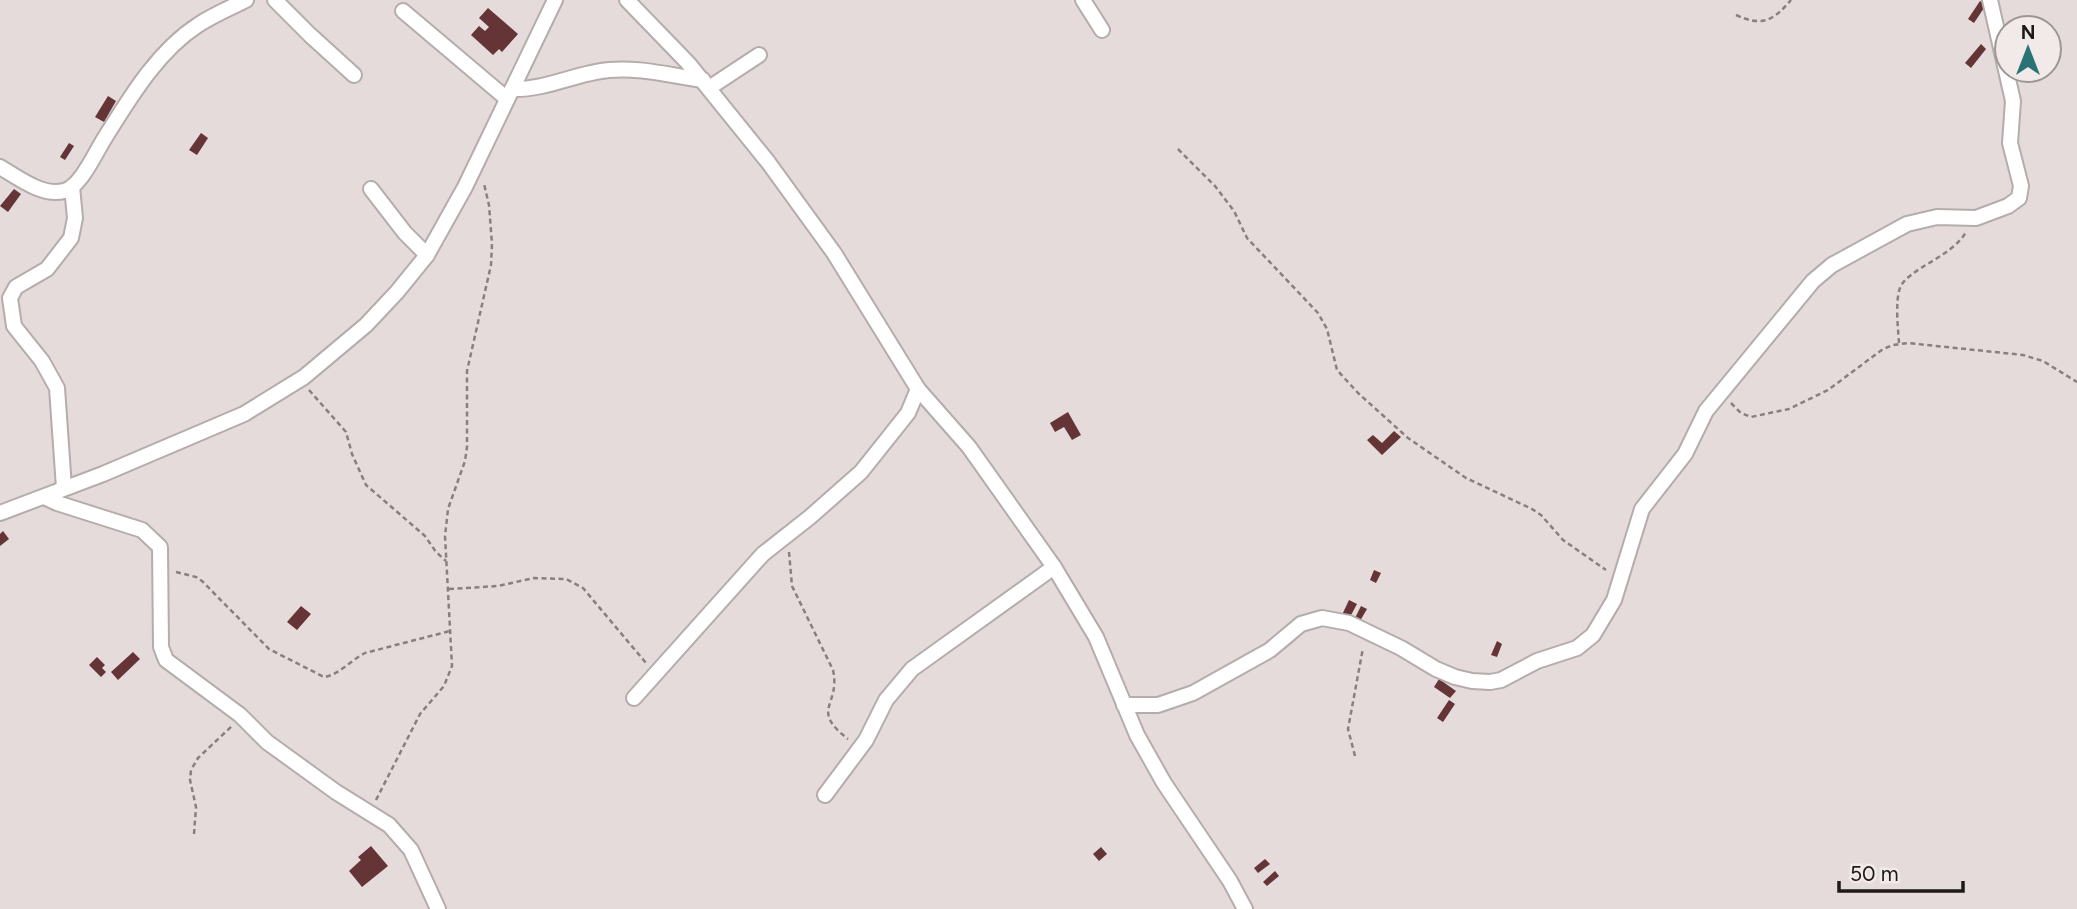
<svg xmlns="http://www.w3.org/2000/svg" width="2077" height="909" viewBox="0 0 2077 909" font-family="Figtree,sans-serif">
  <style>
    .building { fill: #643436 }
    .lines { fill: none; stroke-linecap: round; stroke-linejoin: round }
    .street-casing { stroke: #b5acac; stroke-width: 18 }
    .path { stroke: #888080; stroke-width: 2.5; stroke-dasharray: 5 3.5; stroke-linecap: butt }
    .street { stroke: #fff; stroke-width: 14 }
  </style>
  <rect width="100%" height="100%" fill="#e5dbdb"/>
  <!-- building -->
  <g class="building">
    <polygon points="1980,1 1986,5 1974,23 1968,19"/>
    <polygon points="488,8 518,34 502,52 499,49 493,55 471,35 479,26 485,31 489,27 479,18"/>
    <polygon points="1981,44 1986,49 1971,68 1965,63"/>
    <polygon points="108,96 116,101 104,122 95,117"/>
    <polygon points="201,133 208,138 197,155 189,150"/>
    <polygon points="69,143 74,146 65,160 60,157"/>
    <polygon points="14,189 21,194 8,212 0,206"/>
    <polygon points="1068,412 1081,435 1072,440 1064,427 1055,432 1050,423"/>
    <polygon points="1394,431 1401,437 1382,455 1367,440 1373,435 1382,443"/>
    <polygon points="3,531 9,539 0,546 0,534"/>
    <polygon points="1374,570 1381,573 1376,583 1370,580"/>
    <polygon points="1349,600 1357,604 1349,619 1342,615"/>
    <polygon points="301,606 311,614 297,630 287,622"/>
    <polygon points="1361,606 1367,609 1360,621 1355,618"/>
    <polygon points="1497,641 1502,644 1497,657 1491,655"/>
    <polygon points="133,652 140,659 118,680 111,672"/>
    <polygon points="97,657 105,665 102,668 106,672 101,677 89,665"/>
    <polygon points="1439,679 1456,691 1450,698 1434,687"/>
    <polygon points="1449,700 1455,704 1443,722 1437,718"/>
    <polygon points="371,846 388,866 362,887 349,871 361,860 358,857"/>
    <polygon points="1101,847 1107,854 1099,861 1093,854"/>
    <polygon points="1265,859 1270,864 1258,873 1254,868"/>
    <polygon points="1275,871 1279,876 1267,886 1263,882"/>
  </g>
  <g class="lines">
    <defs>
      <g id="street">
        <polyline points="275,0 310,35 354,75"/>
        <polyline points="627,0 688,63 768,162 834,253 918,389 969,447 1054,567 1096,637 1137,735 1164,783 1230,881 1245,909"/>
        <polyline points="1083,0 1102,30"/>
        <polyline points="403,11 507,99"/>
        <polyline points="709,88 759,55"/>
        <path d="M512 89C546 90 576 73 609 70 640 67 672 76 703 80"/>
        <path d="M0 167C17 177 43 197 64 191 81 187 96 151 106 136 131 96 158 51 198 25 213 15 230 8 246 0"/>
        <polyline points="371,189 405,233 427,255"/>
        <polyline points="64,488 57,388 42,361 14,326 10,298 16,287 47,269 71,238 75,218 72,187"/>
        <polyline points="44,497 57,503 142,530 160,547 161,647 166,660 240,715 267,742 336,792 389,825 411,850 438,909"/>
        <polyline points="0,513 103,474 244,414 304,377 366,325 397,292 427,255 465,187 555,0"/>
        <polyline points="634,698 763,554 810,517 861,472 908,413 918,389"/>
        <polyline points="1124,705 1158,705 1193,693 1270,650 1301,624 1322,618 1349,623 1401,648 1436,669 1455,677 1472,681 1490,682 1501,680 1537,661 1577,648 1593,635 1614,600 1642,509 1685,454 1706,411 1813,281 1832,265 1907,224 1937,217 1976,218 2008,206 2019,198 2021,186 2010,143 2013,101 1990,0"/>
        <polyline points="825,795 866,740 886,700 912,669 1054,567"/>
      </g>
    </defs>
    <!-- street casing -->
    <use href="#street" class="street-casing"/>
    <!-- path -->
    <g class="path">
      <path d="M1736 15C1762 27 1773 21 1791 0"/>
      <polyline points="1178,149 1215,186 1234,211 1247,238 1318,313 1327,329 1337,370 1358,393 1408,438 1466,478 1532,509 1541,515 1563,540 1606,570"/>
      <path d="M1899 343C1898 329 1895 301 1900 288 1907 269 1952 257 1966 232"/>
      <polyline points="309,390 346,432 352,454 366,485 425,536 436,552 446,561"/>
      <polyline points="1731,403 1741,413 1751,417 1789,409 1828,390 1883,349 1893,345 1908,343 2023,355 2043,361 2077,382"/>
      <path d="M789 552 792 586 833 670C841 706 809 709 848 739"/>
      <path d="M176 572 196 577 202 581 269 649 324 677C339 675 351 660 365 653L450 631"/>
      <polyline points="449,589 498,586 534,578 566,579 583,588 646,663"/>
      <polyline points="1355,756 1348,729 1363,648"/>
      <polyline points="376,800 420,714 444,686 452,666 445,536 448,509 465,461 467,447 467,371 491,265 492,244 489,205 484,184"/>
      <polyline points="194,834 196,807 190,780 191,770 198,758 232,726"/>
    </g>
    <!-- street -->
    <use href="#street" class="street"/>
  </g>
  <!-- north arrow -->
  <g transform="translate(2028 49)"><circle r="33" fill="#f2e9e9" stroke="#9d9696" stroke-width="2"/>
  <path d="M0-5L12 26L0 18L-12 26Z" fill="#297375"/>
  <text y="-10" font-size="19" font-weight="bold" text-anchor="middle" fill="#1e1a1a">N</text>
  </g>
  <!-- scale -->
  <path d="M1839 881v10h124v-10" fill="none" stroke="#1e1a1a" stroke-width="3.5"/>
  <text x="1850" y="881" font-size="21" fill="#1e1a1a" stroke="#f2e9e9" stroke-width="5" paint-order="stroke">50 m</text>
</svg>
